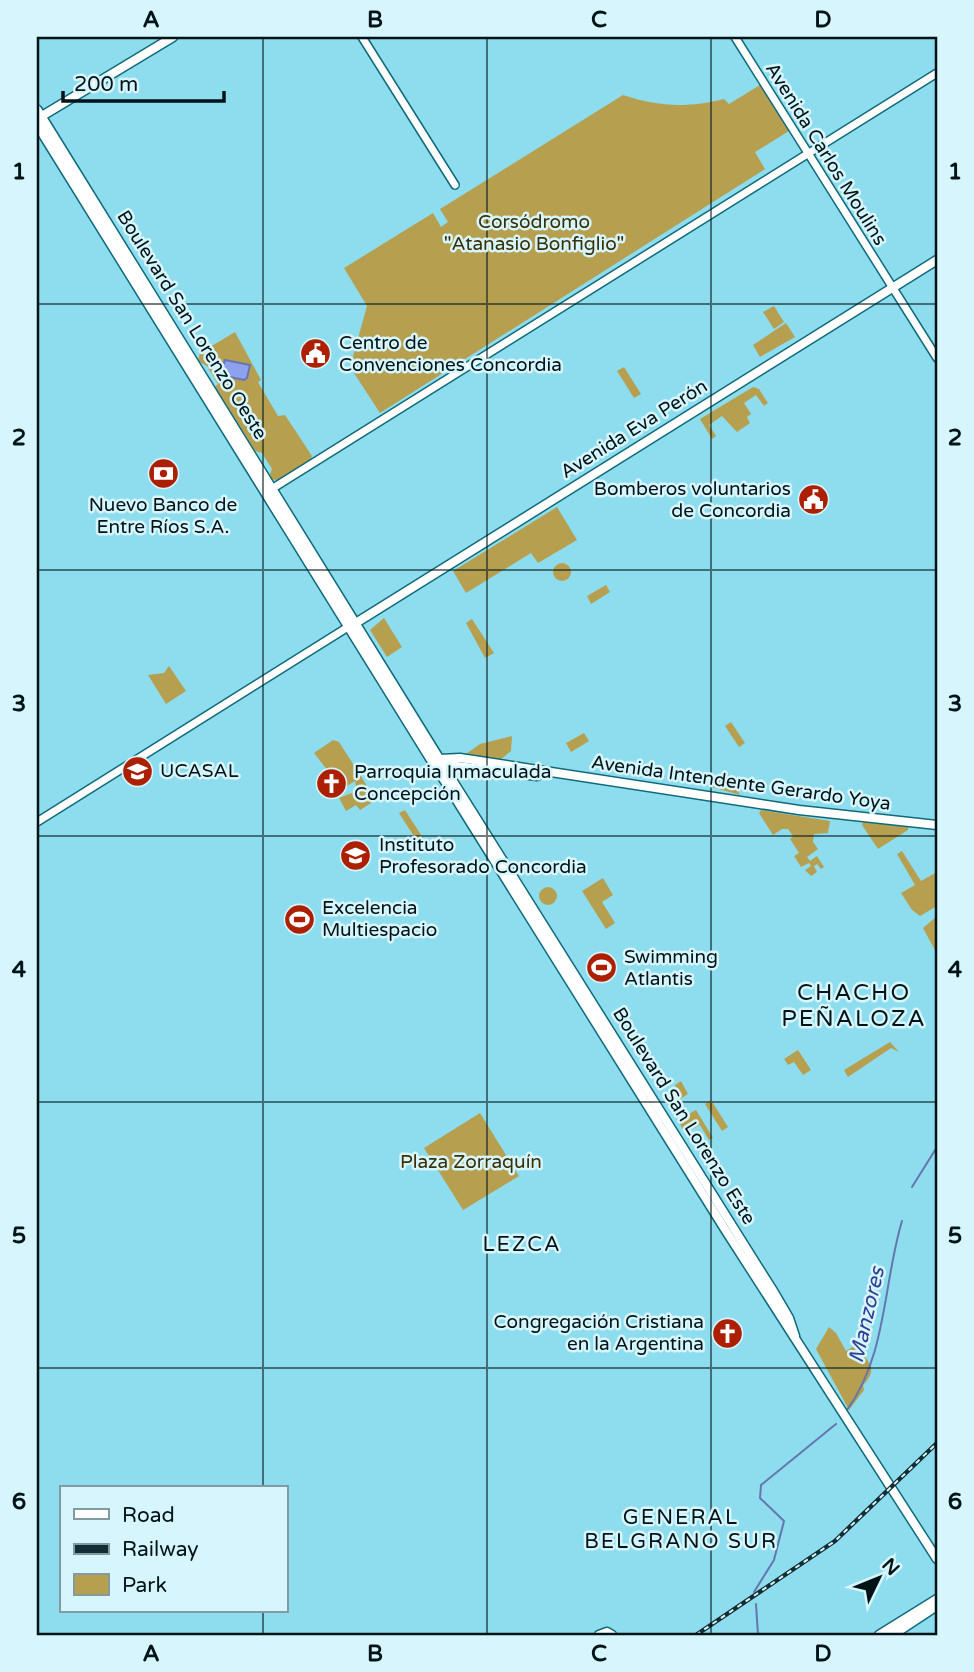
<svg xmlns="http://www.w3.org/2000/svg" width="974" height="1672" viewBox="0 0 974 1672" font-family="'Varela Round',sans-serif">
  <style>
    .green { fill: #b79f50 }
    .water { fill: #8ea1ef; stroke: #6377ae; stroke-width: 2 }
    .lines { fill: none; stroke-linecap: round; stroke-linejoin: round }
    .stream { stroke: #6377ae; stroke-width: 2 }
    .tertiary-casing { stroke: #0f6a7a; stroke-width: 10 }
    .secondary-casing { stroke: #0f6a7a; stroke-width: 11 }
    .primary-casing { stroke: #0f6a7a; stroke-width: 12 }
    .tertiary { stroke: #fff; stroke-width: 7 }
    .secondary { stroke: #fff; stroke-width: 8 }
    .primary { stroke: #fff; stroke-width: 9 }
    .rail-casing { stroke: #122d33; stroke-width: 4.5 }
    .rail { stroke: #d7f5fc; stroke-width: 2; stroke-dasharray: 5; stroke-linecap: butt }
    .grid { fill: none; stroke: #001418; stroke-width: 2; stroke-opacity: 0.55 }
    .labels { text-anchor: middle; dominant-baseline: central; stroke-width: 5; stroke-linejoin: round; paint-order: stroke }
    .street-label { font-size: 19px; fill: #001418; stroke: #d7f5fc }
    .park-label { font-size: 19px; fill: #3a2f06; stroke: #d7f5fc }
    .poi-label { font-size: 19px; fill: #001418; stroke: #d7f5fc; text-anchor: start }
    .neighbourhood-label { font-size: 21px; letter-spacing: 2px; fill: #001418; stroke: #d7f5fc }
    .water-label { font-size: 21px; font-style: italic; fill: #323d96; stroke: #d7f5fc }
    .quarter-label { font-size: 23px; letter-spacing: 2px; fill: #001418; stroke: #d7f5fc }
    .neatline { fill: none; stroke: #001418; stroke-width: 2.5 }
    .grid-label { font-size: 23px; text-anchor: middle; font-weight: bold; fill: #001418 }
  </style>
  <rect width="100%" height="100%" fill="#8eddee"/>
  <!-- green -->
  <g class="green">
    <path d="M760 85 789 131 755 152 765 169 380 413 350 367 367 306 344 268 433 213 441 227 448 222 440 209 623 95C659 107 687 108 724 99L729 104Z"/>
    <polygon points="774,306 784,322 774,329 763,312"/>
    <polygon points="786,323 795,337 760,357 753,345"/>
    <polygon points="235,332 261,380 258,382 278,416 285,415 312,456 310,460 279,481 272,479 270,474 272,469 262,453 255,451 215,387 218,384 207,366 198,361 200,353"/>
    <polygon points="624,367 641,394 634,398 617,371"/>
    <polygon points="753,387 759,389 768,403 764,406 756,395 744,403 751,414 747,417 750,423 737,432 722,416 709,425 716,436 712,439 700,419"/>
    <polygon points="557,507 577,540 538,563 531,553 466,593 453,571"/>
    <circle cx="562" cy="572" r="9"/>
    <polygon points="606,585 610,592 591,604 587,596"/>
    <polygon points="384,618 402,647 387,657 370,630"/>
    <polygon points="472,619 494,653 485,658 466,623"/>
    <polygon points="169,666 186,691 166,704 148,675 164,673"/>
    <polygon points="731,722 745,743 739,747 725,726"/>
    <polygon points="584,733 589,741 571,752 566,743"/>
    <polygon points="512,736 511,751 499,761 463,756 480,744"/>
    <polygon points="333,740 339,742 376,800 360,810 356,805 346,811 339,798 357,791 355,781 342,789 314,753"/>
    <polygon points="726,774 729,775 740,795 708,786"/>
    <polygon points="405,810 423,838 417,841 399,813"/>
    <polygon points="761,810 830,821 828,833 814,834 813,842 818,849 807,857 810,861 817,856 824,867 821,869 817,864 814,866 817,872 811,876 805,870 811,866 809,863 801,867 794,856 799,853 790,839 793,836 788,829 782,829 773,835 759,813"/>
    <polygon points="863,822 908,827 908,830 878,849 862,825"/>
    <polygon points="902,851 921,881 937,872 937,906 920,916 912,910 901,893 915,885 897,854"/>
    <polygon points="603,878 613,895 602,902 615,923 606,929 582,891"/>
    <circle cx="548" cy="896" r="9"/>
    <polygon points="937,916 937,954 923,928"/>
    <polygon points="890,1042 899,1052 891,1048 848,1077 844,1070"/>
    <polygon points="798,1050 811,1070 803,1075 794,1062 788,1065 784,1059"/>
    <polygon points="681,1081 688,1094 669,1106 665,1100 678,1092 675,1085"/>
    <polygon points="711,1100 728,1127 722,1131 705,1104"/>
    <polygon points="696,1110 713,1138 709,1140 700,1125 685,1133 678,1120"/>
    <polygon points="480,1113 519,1176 463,1210 424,1148"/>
    <path d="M829 1327 836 1333 846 1351 856 1345C867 1361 880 1368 863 1385L864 1390 849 1410 816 1349Z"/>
  </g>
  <!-- water -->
  <polygon class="water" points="225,360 250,365 247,378 244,380 220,375"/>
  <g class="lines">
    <!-- stream -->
    <g class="stream">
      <polyline points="912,1187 937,1147"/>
      <path d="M847 1410C887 1355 883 1284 902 1221"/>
      <polyline points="754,1592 774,1560 784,1521 760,1498 761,1485 836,1424"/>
      <polyline points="756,1604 758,1635"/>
    </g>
    <defs>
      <g id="tertiary">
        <polyline points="362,37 455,185"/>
        <polyline points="735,37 937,358"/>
        <polyline points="270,490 937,73"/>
        <polyline points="37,822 348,627"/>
      </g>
      <g id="secondary">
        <polyline points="37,119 173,37"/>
        <polyline points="351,626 937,260"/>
        <polyline points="434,764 726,1231 937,1559"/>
        <polyline points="441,764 537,776 541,773"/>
        <polyline points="795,1336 789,1318 775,1294 439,759 460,758 799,810 937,825"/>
        <polyline points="599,1635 607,1632 612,1635"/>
        <polyline points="879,1635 937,1599"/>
        <polyline points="893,1635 937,1606"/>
      </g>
      <g id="primary">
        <polyline points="37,110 439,759"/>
        <polyline points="37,124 434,764"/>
      </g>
    </defs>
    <!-- tertiary casing -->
    <use href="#tertiary" class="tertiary-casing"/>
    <!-- secondary casing -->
    <use href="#secondary" class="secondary-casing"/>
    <!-- primary casing -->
    <use href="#primary" class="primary-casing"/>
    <!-- tertiary -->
    <use href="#tertiary" class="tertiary"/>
    <!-- secondary -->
    <use href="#secondary" class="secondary"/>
    <!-- primary -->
    <use href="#primary" class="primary"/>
    <defs>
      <polyline id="rail" points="696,1635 835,1541 937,1443"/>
    </defs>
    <!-- rail casing -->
    <use href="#rail" class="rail-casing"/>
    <!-- rail -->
    <use href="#rail" class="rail"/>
  </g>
  <!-- grid -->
  <path class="grid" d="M263 37V1488M487 37V1635M711 37V1635M37 304H937M37 570H937M37 836H937M37 1102H937M37 1368H937M263 1611V1635"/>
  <!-- icons -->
  <defs>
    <symbol id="civic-disc" viewBox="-11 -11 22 22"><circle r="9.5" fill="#ac1f00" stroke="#d7f5fc"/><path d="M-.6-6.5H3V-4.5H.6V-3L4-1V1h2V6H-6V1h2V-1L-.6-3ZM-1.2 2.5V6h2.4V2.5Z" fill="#fff"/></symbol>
    <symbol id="bank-disc" viewBox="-11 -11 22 22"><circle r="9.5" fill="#ac1f00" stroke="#d7f5fc"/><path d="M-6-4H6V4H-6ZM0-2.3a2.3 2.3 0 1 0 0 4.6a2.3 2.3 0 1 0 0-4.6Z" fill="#fff"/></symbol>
    <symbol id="university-disc" viewBox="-11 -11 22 22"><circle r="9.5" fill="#ac1f00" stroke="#d7f5fc"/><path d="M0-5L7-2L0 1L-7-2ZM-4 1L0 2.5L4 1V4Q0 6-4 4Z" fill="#fff"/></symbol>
    <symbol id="church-disc" viewBox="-11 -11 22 22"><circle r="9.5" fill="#ac1f00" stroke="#d7f5fc"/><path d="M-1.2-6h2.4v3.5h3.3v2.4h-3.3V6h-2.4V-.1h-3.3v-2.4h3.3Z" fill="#fff"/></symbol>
    <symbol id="stadium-disc" viewBox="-11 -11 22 22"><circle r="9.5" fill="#ac1f00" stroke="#d7f5fc"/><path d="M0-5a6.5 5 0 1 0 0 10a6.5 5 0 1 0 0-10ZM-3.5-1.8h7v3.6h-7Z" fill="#fff"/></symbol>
  </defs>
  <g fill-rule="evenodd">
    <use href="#civic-disc" x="298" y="336" width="35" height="35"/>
    <use href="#bank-disc" x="146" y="456" width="35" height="35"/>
    <use href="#civic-disc" x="796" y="482" width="35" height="35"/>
    <use href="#university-disc" x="120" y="754" width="35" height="35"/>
    <use href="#church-disc" x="314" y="766" width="35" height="35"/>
    <use href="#university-disc" x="338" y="838" width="35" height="35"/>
    <use href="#stadium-disc" x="282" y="902" width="35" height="35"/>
    <use href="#stadium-disc" x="584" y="950" width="35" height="35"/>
    <use href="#church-disc" x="710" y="1316" width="35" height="35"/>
  </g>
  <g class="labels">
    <!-- street labels -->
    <g class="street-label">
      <text transform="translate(826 154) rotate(58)">Avenida Carlos Moulins</text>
      <text transform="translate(192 325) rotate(58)">Boulevard San Lorenzo Oeste</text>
      <text transform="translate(634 429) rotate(-32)">Avenida Eva Perón</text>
      <text transform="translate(741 783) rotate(8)">Avenida Intendente Gerardo Yoya</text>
      <text transform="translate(684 1116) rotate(58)">Boulevard San Lorenzo Este</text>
    </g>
    <!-- park labels -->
    <g class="park-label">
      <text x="534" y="222">Corsódromo<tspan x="534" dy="22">"Atanasio Bonfiglio"</tspan></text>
      <text x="471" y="1162">Plaza Zorraquín</text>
    </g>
    <!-- poi labels -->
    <g class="poi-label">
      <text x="339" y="343">Centro de<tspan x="339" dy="22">Convenciones Concordia</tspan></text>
      <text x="791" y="489" text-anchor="end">Bomberos voluntarios<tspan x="791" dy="22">de Concordia</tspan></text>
      <text x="163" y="505" text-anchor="middle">Nuevo Banco de<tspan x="163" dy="22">Entre Ríos S.A.</tspan></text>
      <text x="160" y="771">UCASAL</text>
      <text x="354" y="772">Parroquia Inmaculada<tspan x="354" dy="22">Concepción</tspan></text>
      <text x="379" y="845">Instituto<tspan x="379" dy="22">Profesorado Concordia</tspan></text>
      <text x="322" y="908">Excelencia<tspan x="322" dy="22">Multiespacio</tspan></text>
      <text x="624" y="957">Swimming<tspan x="624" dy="22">Atlantis</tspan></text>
      <text x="704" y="1322" text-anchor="end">Congregación Cristiana<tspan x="704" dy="22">en la Argentina</tspan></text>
    </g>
    <!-- neighbourhood labels -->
    <g class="neighbourhood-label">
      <text x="522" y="1244">LEZCA</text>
      <text x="681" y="1517">GENERAL<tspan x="681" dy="24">BELGRANO SUR</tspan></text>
    </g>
    <!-- water labels -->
    <g class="water-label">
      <text transform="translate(867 1315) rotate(-77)">Manzores</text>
    </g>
    <!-- quarter labels -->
    <g class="quarter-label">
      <text x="854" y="993">CHACHO<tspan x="854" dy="26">PEÑALOZA</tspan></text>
    </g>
  </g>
  <!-- border -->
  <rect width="974" height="1672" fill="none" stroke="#d7f5fc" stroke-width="77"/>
  <!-- legend -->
  <rect x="60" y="1486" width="228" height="126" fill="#d7f5fc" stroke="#819ba1" stroke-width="2"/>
  <rect x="74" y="1509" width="35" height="10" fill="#ffffff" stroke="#819ba1" stroke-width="2"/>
  <text x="122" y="1522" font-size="21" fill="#001418">Road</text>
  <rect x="74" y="1544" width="35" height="10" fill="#122d33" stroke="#819ba1" stroke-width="2"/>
  <text x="122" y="1556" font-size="21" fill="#001418">Railway</text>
  <rect x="74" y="1574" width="35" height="21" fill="#b79f50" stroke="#819ba1" stroke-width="2"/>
  <text x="122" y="1592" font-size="21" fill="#001418">Park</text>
  <!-- north arrow -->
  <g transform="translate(879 1578) rotate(47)" stroke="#d7f5fc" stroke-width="5" paint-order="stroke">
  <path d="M0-5L12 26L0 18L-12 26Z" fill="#001418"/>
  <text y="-10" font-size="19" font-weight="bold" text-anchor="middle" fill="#001418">N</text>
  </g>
  <!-- scale -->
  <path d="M63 91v10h161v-10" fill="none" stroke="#001418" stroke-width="3.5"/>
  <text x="74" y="91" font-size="21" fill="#001418" stroke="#d7f5fc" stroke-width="5" paint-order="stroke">200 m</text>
  <rect x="38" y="38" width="898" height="1596" class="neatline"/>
  <g class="grid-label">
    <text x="151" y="27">A</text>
    <text x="375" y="27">B</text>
    <text x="599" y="27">C</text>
    <text x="823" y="27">D</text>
    <text x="19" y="179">1</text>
    <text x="955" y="179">1</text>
    <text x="19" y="445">2</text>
    <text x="955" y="445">2</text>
    <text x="19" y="711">3</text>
    <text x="955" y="711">3</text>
    <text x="19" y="977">4</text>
    <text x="955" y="977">4</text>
    <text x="19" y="1243">5</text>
    <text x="955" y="1243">5</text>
    <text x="19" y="1509">6</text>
    <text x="955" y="1509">6</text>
    <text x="151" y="1661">A</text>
    <text x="375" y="1661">B</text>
    <text x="599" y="1661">C</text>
    <text x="823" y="1661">D</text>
  </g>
</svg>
